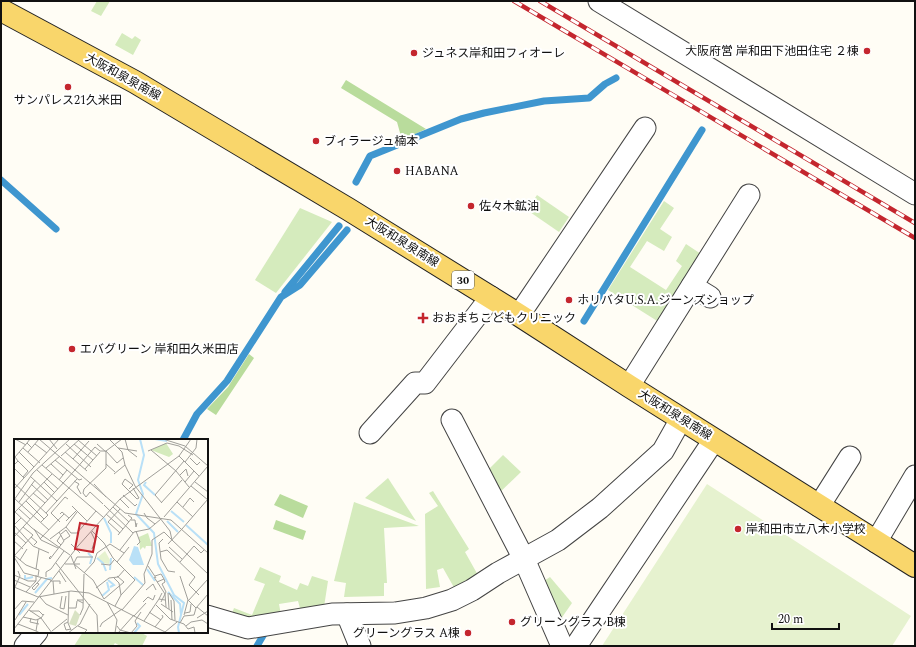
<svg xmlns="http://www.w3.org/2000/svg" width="916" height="647" viewBox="0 0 916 647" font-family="Spectral,'Noto Sans JP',serif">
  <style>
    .green { fill: #d5ebbd }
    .forest { fill: #b9dc9c }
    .pitch { fill: #e6f2cf }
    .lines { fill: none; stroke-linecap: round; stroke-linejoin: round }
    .stream { stroke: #3f96cf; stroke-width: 7 }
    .minor-casing { stroke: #444; stroke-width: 23 }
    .primary-casing { stroke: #222; stroke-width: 24 }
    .minor { stroke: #fff; stroke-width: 21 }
    .primary { stroke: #f9d66b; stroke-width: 22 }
    .rail-casing { stroke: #c4262e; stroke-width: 4.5 }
    .rail { stroke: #fff; stroke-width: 3; stroke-dasharray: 9; stroke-linecap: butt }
    .poi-dot { fill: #c4262e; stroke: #fff; stroke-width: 1.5 }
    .labels { text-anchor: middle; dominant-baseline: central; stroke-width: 4; stroke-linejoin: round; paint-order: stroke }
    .shield { fill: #fff; stroke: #585858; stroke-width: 1 }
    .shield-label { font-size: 11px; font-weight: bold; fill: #111 }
    .poi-label { font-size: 12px; fill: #111; stroke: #fff; text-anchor: start }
    .street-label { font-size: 12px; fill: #111; stroke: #fff }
    .inset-river { fill: none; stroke: #b9e0f7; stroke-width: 2 }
    .inset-road { fill: none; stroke: #a09f9a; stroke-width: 1 }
    .view { fill: #c4262e; fill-opacity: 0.15; stroke: #c4262e; stroke-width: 2 }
    .inset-edge { fill: none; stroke: #111; stroke-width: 2 }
  </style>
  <rect width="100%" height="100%" fill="#fffdf5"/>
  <!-- green -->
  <g class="green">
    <polygon points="97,1 110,1 101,16 91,11"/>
    <polygon points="122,33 132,39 135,36 141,40 133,55 115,45"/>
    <polygon points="537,195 569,217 559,232 527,210"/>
    <polygon points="664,201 674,208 660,229 672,237 664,251 647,241 630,267 666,290 682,266 676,261 686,244 704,256 662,324 608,290"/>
    <polygon points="300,208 332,222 276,293 255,280"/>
    <polygon points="503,455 521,472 496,496 484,474"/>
    <polygon points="388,478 416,521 365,498"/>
    <polygon points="433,491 469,549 465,552 479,577 456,591 443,568 437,570 440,587 426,589 425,514 438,506 429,493"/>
    <polygon points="354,502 419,526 384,528 387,583 384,583 384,596 344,597 346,583 334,581"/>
    <polygon points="260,567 281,576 279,582 297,590 300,583 308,586 312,576 328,581 324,607 301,612 298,601 279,604 281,615 249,622 231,616 234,608 252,615 265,584 254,580"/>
    <polygon points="550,577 572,603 558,623 541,583"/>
    <polygon points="83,632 140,632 147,636 142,646 120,646 115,643 113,646 74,646"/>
  </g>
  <!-- forest -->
  <g class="forest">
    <polygon points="346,80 426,129 402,140 397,122 341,88"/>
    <polygon points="249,354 254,358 216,415 207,409 228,387"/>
    <polygon points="280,494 308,506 303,518 274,505"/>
    <polygon points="276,520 306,531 303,540 273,529"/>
  </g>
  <!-- pitch -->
  <polygon class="pitch" points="707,484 911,616 892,646 602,646"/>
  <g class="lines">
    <!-- stream -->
    <g class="stream">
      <polyline points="1,180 56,229"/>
      <polyline points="356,182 370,156 461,119 484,113 544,101 589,98 605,84 616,78"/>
      <polyline points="285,292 339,226"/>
      <polyline points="584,321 702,130"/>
      <polyline points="183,440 197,414 227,381 281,297 300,285 347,230"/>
      <polyline points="257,646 264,634 268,630"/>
    </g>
    <defs>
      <g id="minor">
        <polyline points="599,1 915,194"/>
        <polyline points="692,286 710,297"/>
        <polyline points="519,315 645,128"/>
        <polyline points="629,386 749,195"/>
        <polyline points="452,420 524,559 562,646"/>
        <polyline points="370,433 415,383 425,383 491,297"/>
        <polyline points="819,506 850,457"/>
        <polyline points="876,542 915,476"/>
        <polyline points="347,614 360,646"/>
        <polyline points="207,616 248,628 332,614 395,613 426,608 452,600 472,590 498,573 558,540 600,508 663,451 681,419"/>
        <polyline points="25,646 37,632"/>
        <polyline points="576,646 714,440"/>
      </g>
      <polyline id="primary" points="1,10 135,82 348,209 519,315 629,386 915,566"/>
    </defs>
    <!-- minor casing -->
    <use href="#minor" class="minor-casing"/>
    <!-- primary casing -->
    <use href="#primary" class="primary-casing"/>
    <!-- minor -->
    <use href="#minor" class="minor"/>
    <!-- primary -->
    <use href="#primary" class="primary"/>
    <defs>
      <g id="rail">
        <polyline points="514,1 915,238"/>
        <polyline points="540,1 915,223"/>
      </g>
    </defs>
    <!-- rail casing -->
    <use href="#rail" class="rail-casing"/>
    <!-- rail -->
    <use href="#rail" class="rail"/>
  </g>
  <!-- markers -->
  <g class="poi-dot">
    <circle cx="867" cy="51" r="4"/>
    <circle cx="414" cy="53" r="4"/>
    <circle cx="68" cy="87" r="4"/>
    <circle cx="316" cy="141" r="4"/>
    <circle cx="397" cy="171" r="4"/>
    <circle cx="471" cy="206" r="4"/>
    <circle cx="569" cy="300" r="4"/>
    <path d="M421 312h4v4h4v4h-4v4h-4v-4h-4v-4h4z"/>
    <circle cx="72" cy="349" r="4"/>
    <circle cx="738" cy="529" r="4"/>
    <circle cx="512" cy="622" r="4"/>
    <circle cx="468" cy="633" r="4"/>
  </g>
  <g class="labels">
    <!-- shield labels -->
    <rect class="shield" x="452" y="271" width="22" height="18" rx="3"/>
    <g class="shield-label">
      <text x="463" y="280">30</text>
    </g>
    <!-- poi labels -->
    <g class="poi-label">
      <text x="859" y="51" text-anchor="end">大阪府営 岸和田下池田住宅 ２棟</text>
      <text x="422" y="53">ジュネス岸和田フィオーレ</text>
      <text x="68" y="100" text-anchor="middle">サンパレス21久米田</text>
      <text x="324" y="141">ブィラージュ楠本</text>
      <text x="405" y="171">HABANA</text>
      <text x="479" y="206">佐々木鉱油</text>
      <text x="577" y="300">ホリバタU.S.A.ジーンズショップ</text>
      <text x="432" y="318">おおまちこどもクリニック</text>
      <text x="80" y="349">エバグリーン 岸和田久米田店</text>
      <text x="746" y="529">岸和田市立八木小学校</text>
      <text x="520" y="622">グリーングラス B棟</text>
      <text x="460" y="633" text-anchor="end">グリーングラス A棟</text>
    </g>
    <!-- street labels -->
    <g class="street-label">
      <text transform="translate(123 77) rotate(29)">大阪和泉泉南線</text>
      <text transform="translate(402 242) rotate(32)">大阪和泉泉南線</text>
      <text transform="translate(675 415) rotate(32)">大阪和泉泉南線</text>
    </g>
  </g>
  <!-- overview -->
  <g transform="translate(14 439)">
    <rect width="194" height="194" fill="#fffdf5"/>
    <path d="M152 4 159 15 155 18 137 11ZM134 94 138 107H132L131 110 129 108 126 111 125 98Z" fill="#d5ebbd"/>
    <path d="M61 171 66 176 62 187 55 185Z" fill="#d9e3c4"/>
    <path d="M91 112 96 121 95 125 87 124 83 119Z" fill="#e6f2cf"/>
    <path d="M120 107 124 108 130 126H119L115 121Z" fill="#b9e0f7"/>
    <path class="inset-river" d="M126 0 130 16 124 41 129 55 122 75 140 94 144 125 160 156 170 164 164 188 165 194M141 0 153 2M132 43 130 46 141 56M157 72 170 83M90 79 97 94V104M153 82 164 93M172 86 194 106M74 114 78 118 76 125M83 119 89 124 92 132M133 130 141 142M96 131 97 119M11 136V140L19 138M120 138 129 146M94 141 100 146 96 148M154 153 166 165 167 176M21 154 33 140 38 139M88 157 95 151 93 143M5 176 14 165M120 194 126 187 123 184"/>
    <path class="inset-road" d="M1 0 12 6M16 0 13 4 18 9M25 0 111 74 157 81 194 114M35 0 43 10M95 0 108 13 111 26 121 47 156 92 158 101 194 135M111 0 114 11 123 18M149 0 171 7 194 27 150 78M64 1 83 17M21 5 33 14M52 5 77 28M60 5 79 21M9 9 26 24M37 9 45 0M104 9 123 12M137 11 162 32 175 48M92 12 103 24 109 19M134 12 153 4 165 7 179 16M5 13 20 28M14 13 25 0M51 13 73 32M47 17 66 0M165 17 185 37M176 19 183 26 186 23M59 20 75 2M41 21 65 41 68 40M4 22 14 32 9 38M171 23 182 9 183 0M37 25 49 36M92 25 101 33M0 26 4 22 1 18 13 4M28 26 89 78M0 29 10 39M32 29 46 17M71 30 86 13M23 31 44 50M61 31 81 8 86 12H92L108 0M100 35 111 26M166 36 172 30 174 37M17 38 43 62M45 41 53 31M60 42 65 45 63 48 67 55M30 43 41 54M171 43 180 32M181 43 194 53M0 44 34 76 27 83M17 45 34 61M80 45 92 58M177 47 194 61M0 50 37 9M115 50 119 46 111 40 108 45 123 60 125 59 119 49M19 54 31 64M69 54 70 50 92 29V13L83 5M69 54 72 58 76 53 89 65M109 56 121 67 123 65M1 60 35 91M106 60 115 69M0 61 19 34 56 0M12 62 30 80M5 63 21 41M163 63 179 78M147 64 168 41M148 64 141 56 170 22M90 66 119 94M58 67 73 82M99 68 115 83M169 68 176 59 180 63M5 70 16 80M0 72 18 89 56 116M1 73 38 35M32 74 63 40M130 74 133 79 141 85 147 80M46 75 48 73 55 79M92 75 109 90M7 79 0 86 19 107 35 114M117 81H121L122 88 123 84M52 82 62 72M46 83 37 74 51 58 54 60M52 88 57 94H63L82 72M20 90 27 101 44 109M168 90 194 60M78 92 90 104 99 119 121 141 107 156 105 144 99 138M122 92 126 103 123 106M0 93 12 104M77 93 81 101 78 110M106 94 94 83 106 70M47 95 52 91 56 97 50 101M104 96 118 79 114 76M0 98 61 31M17 98 23 103 20 106M26 100 50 75M36 100 52 88 63 73M149 100 145 104 147 120 154 132 161 133M0 102 9 110M57 105 66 114M154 105 168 90M47 106 43 102 47 96M155 108 168 120M106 111 120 93 135 90 141 85M146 113 153 111 181 138 175 146 185 156M0 116 12 126 22 130M1 116 19 96 9 88M37 117 35 119 36 120 50 102 45 93M57 117 62 130M0 118 10 134 37 141M6 121 13 110M103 123 115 108M166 123 180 107 187 114 190 111M42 124 83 176 84 194M60 124 63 118H79M51 125H66M60 125 79 141 90 160M87 125 96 126 100 121M134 127 142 139M45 132 52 143M70 134 80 123 83 114 96 105 110 114M0 136 14 142H22M24 137 25 131 22 130 25 110M141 137 147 135 150 140M166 137 174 161 182 169M32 138V133L37 130 50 112M140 138 151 155 152 168M0 141 16 148M36 142H46V145M39 142 40 155M143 143 150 140 151 143 148 145 152 153 147 163M23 144 25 145 20 151 18 149 23 144 28 138M0 148 24 158 57 152 75 154 153 194M1 148 6 137 4 132M82 149 95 139 104 138 111 130M132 151 139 145 142 151M55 152 54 184 57 191M12 153 22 142V136M148 154 145 160 151 161M154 154 155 170M155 154 160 162 161 181M48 157 46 169 50 170 52 157M26 158 32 165 54 176M90 160 110 143 103 137M157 161 158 181M174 162 194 140M93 163 103 181 101 194M129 163 134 158 139 161 141 156M69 164 63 161H69M147 165 159 173M142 166 156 180 170 185 174 190 180 188 181 194M101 167 107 156M183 168 194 177M55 169H62L63 162M0 171 8 162 20 163M15 171 27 179 30 175M108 171 131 144 130 135 138 115V101L150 93 158 101M16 172H25L29 176M135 173 147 181M171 174 176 173 177 165M66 176 69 169 70 135M170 176 174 161M120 177 132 164M9 178 22 181 27 179 38 194M17 179 16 183 25 185M183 179 194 172M24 180 22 192 26 194M1 181 12 163M130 182 145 160M54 183 50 185 52 191 57 190M166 184 170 177 180 176 182 169 194 155M4 185 22 192M64 187 73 191 71 193M103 187 106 191 117 194M172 187 177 183 188 181 194 185M86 188 88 184 108 170M141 188 149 178 148 176M0 190 64 107 106 60 165 17 177 0M38 192 53 180M151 193 163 183M54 194 66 185 76 165M104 194 120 176M117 194 123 187 121 182 127 173"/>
    <path class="view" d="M66 84 84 87 79 113 61 110Z"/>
    <rect width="194" height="194" class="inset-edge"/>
  </g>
  <!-- border -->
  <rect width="916" height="647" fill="none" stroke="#111111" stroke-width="4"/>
  <!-- scale -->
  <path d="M772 623v6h67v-6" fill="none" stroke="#111111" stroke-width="2"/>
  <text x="778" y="623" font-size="12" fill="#111111" stroke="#ffffff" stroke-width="3" paint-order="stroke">20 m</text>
</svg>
